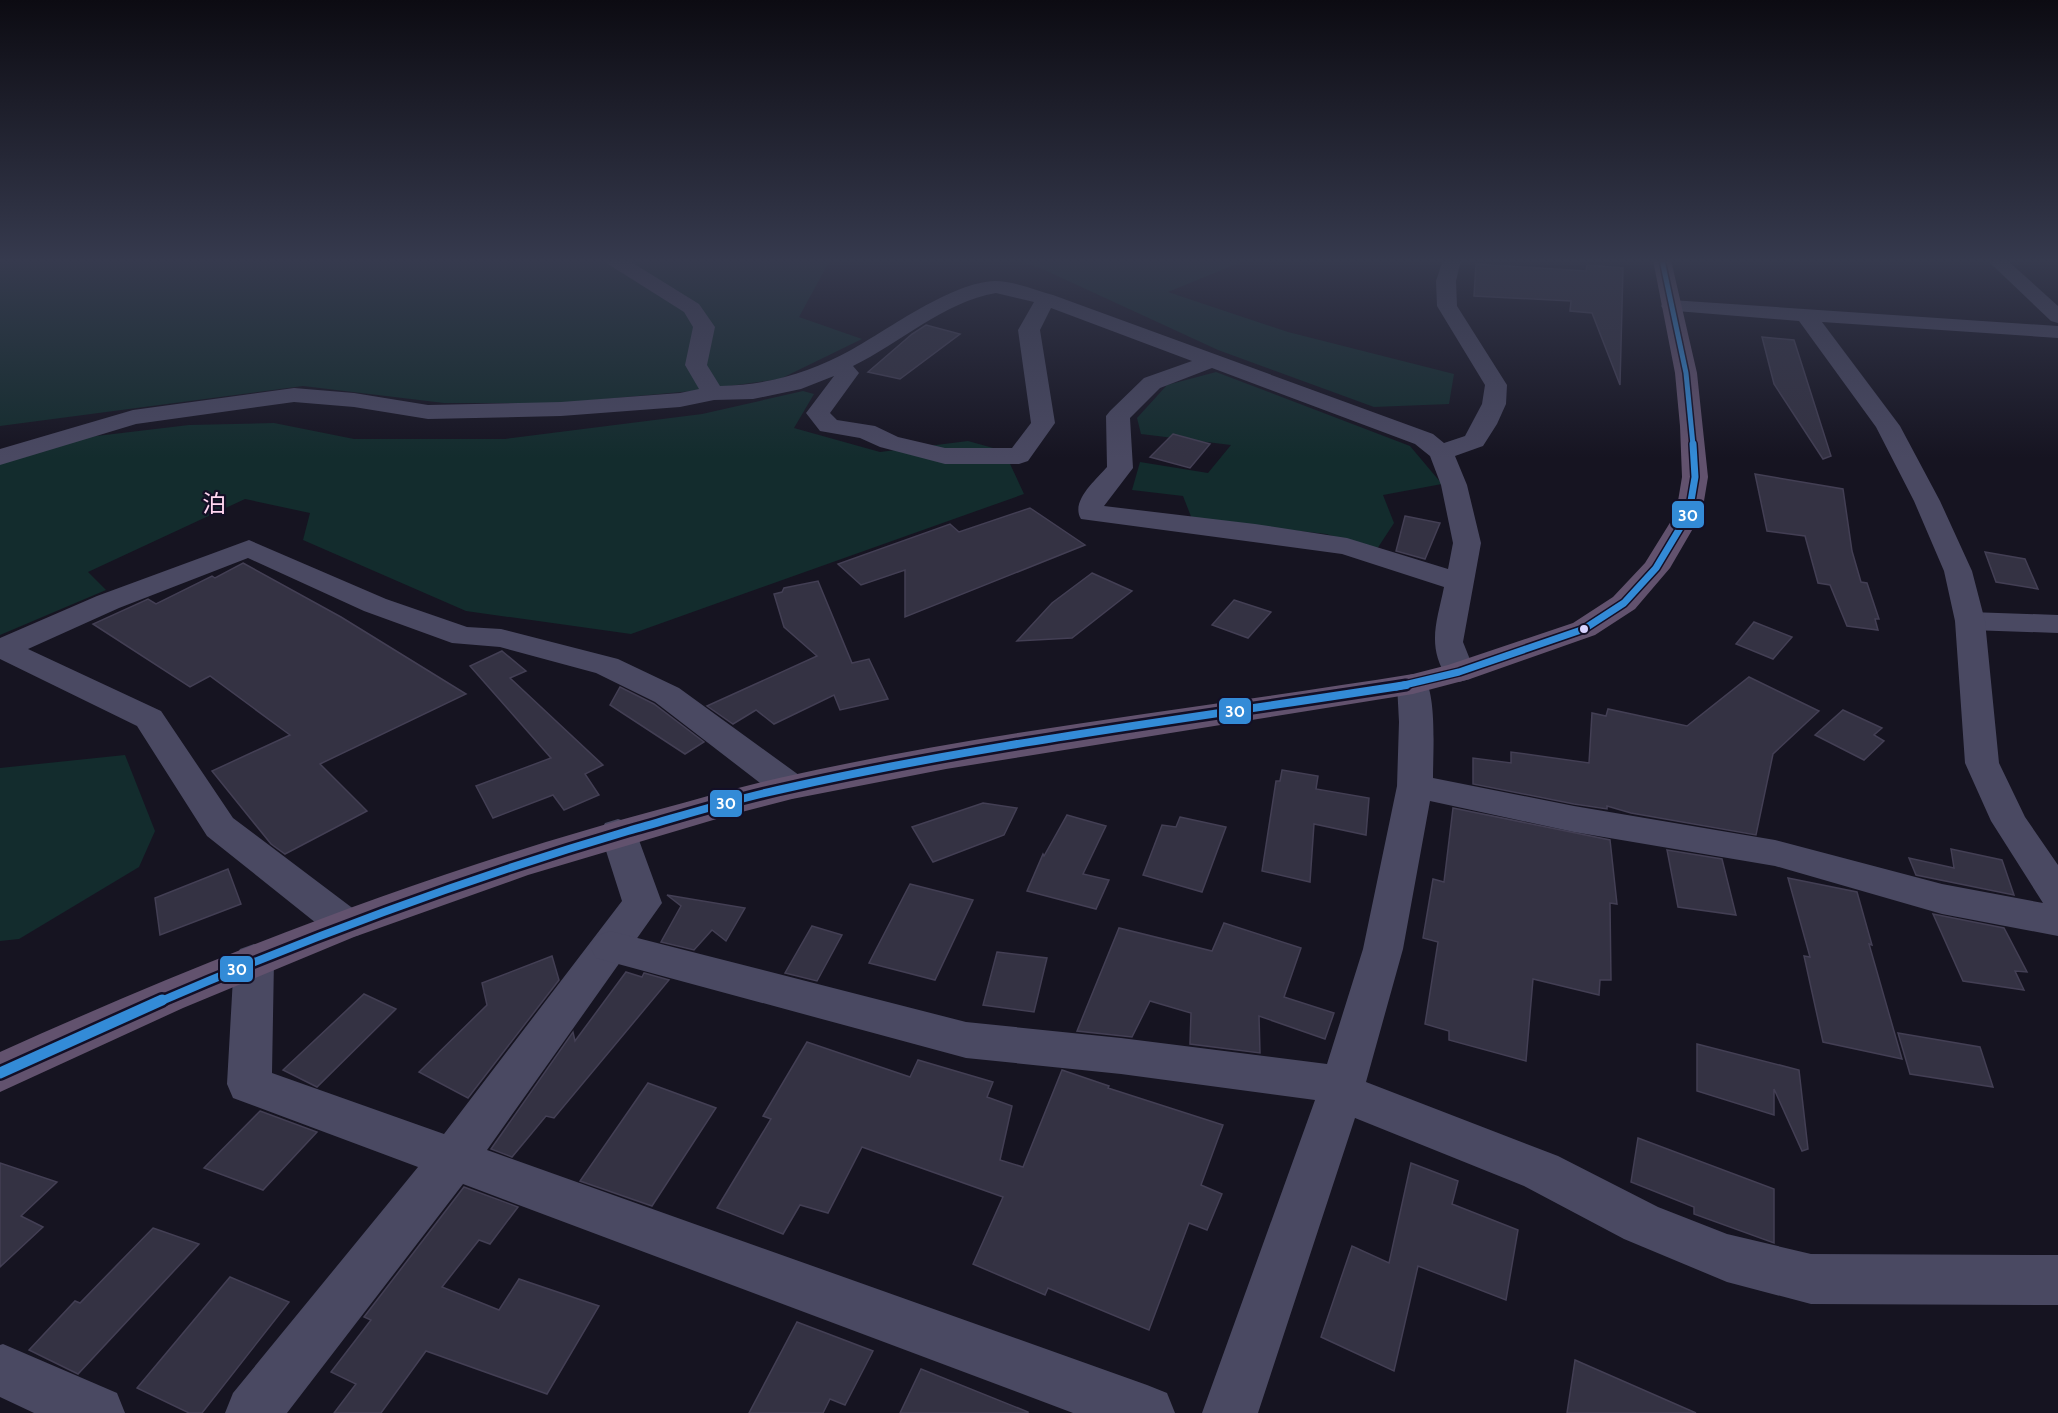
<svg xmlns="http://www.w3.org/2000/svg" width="2058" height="1413" viewBox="0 0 2058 1413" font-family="Cabin,'Noto Sans JP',sans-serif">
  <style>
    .green { fill: #132c2d }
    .building { fill: #343243; stroke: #433f54; stroke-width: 1.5 }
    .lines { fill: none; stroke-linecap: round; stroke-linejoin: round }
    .minor { fill: #4a4962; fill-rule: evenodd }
    .tertiary { fill: #4a4962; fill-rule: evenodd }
    .trunk { fill: #62526e; fill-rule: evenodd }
    .bus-1-far3-casing { stroke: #130f26; stroke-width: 8 }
    .bus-1-far2-casing { stroke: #130f26; stroke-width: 10 }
    .bus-1-far1-casing { stroke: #130f26; stroke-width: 13 }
    .bus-1-casing { stroke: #130f26; stroke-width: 16 }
    .bus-1-far3 { stroke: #338bd7; stroke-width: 5 }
    .bus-1-far2 { stroke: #338bd7; stroke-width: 7 }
    .bus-1-far1 { stroke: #338bd7; stroke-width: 8 }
    .bus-1 { stroke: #338bd7; stroke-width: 11 }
    .bus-dot { fill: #d9d4ff; stroke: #130f26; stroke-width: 2 }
    .labels { text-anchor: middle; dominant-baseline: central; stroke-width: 4.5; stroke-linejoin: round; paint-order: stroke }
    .quarter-label { font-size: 24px; fill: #ffd6f0; stroke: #130f26 }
    .line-badge { stroke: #130f26; stroke-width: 2 }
    .badge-label { font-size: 16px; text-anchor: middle; font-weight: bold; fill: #fff }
  </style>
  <rect width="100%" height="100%" fill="#161421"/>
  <!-- green -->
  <g class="green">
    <polygon points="0,260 830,260 799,317 862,339 780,379 692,391 561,403 444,403 303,386 0,426"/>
    <polygon points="1011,260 1246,260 1168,292 1288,332 1454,374 1449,404 1374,407 1218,350 1038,267"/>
    <polygon points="1216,372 1410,446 1442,484 1383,495 1394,523 1377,549 1326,534 1192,519 1183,496 1132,490 1140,462 1208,473 1231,445 1141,434 1137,418 1167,385"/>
    <polygon points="803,391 814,394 794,428 880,452 968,441 1004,451 1024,494 631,634 466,611 303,540 310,513 245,499 88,572 106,590 0,635 0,464 88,437 189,425 274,423 354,439 505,439 702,414"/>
    <polygon points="125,755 155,831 139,867 19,939 0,941 0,768"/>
  </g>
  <!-- building -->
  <g class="building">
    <polygon points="1476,264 1586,271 1587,265 1623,268 1620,385 1592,313 1570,311 1571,301 1474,296"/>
    <polygon points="926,325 960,334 900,379 868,372 912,334"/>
    <polygon points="1762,337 1794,340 1831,456 1823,459 1774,384"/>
    <polygon points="1173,434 1210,444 1190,468 1150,457"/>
    <polygon points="1755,474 1843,489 1852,551 1861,582 1867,583 1879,619 1875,619 1878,630 1847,626 1830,585 1818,583 1805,536 1767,531"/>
    <polygon points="1030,508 1085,545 905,617 905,570 861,585 838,564 950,524 959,532"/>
    <polygon points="1405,516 1440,523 1425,559 1396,551"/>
    <polygon points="1985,552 2025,559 2038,589 1996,582"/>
    <polygon points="243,563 341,617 466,694 320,764 367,811 285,854 271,844 212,771 290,735 210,676 190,687 93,624 148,599 156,604 212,576 215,578"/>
    <polygon points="1092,573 1132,591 1072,638 1017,641 1052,603"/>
    <polygon points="818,581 852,663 869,659 888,699 840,710 834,695 774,724 756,710 733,724 707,706 817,656 784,627 774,594 782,592 784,588"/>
    <polygon points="1234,600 1271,612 1248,638 1212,625"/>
    <polygon points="1754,622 1792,637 1773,659 1736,644"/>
    <polygon points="502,651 526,671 510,678 603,765 585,774 599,795 564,810 553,795 493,818 476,786 551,758 470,666"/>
    <polygon points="1749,677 1819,711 1773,754 1756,835 1631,813 1607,806 1607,809 1574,804 1473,784 1473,758 1511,763 1511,752 1589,763 1592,713 1606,716 1608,709 1687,726"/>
    <polygon points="620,687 654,704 704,742 685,754 610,705"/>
    <polygon points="1843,710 1882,728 1874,735 1884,741 1864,760 1815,735"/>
    <polygon points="1282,770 1318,776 1316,789 1369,798 1366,835 1314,824 1310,882 1262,871 1276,781 1280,781"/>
    <polygon points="983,803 1017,808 1004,835 933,862 912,827"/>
    <polygon points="1453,808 1610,840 1617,904 1610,903 1611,980 1600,980 1599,995 1533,979 1526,1061 1449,1040 1449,1031 1425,1024 1438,942 1423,938 1433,879 1444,882"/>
    <polygon points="1067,815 1106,826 1083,874 1109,880 1096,909 1027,891 1043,854 1044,856"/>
    <polygon points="1180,817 1226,827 1202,892 1143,875 1162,825 1176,827"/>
    <polygon points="1951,849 2002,860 2014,895 1916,875 1909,858 1954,868"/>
    <polygon points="1667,850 1722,859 1736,915 1678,907"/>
    <polygon points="228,869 241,904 160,935 155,898"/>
    <polygon points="1788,878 1857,892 1872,945 1869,944 1902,1059 1823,1042 1804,956 1810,957"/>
    <polygon points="910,884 973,900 935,980 869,963"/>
    <polygon points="667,895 745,908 726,941 712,930 694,950 661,942 681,906"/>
    <polygon points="1933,914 2004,928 2027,972 2015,971 2024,990 1963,981"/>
    <polygon points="1224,923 1301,948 1284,997 1334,1013 1325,1039 1259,1016 1260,1053 1190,1044 1191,1013 1150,1001 1132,1037 1077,1031 1119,928 1212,951"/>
    <polygon points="812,926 842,935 817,981 785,973"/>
    <polygon points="997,952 1047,958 1034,1012 983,1005"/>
    <polygon points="552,956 559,980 468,1098 419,1072 487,1005 482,983"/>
    <polygon points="626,972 642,977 644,973 669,980 554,1118 546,1116 512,1157 491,1149 573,1032 575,1041"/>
    <polygon points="364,994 396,1009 317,1087 283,1070"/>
    <polygon points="1898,1033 1980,1047 1993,1087 1910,1074"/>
    <polygon points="807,1042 910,1077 918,1060 993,1082 987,1097 1012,1106 1000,1160 1023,1167 1062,1070 1109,1086 1108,1088 1223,1125 1201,1185 1222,1194 1207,1230 1189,1223 1149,1330 1048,1288 1045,1295 973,1264 1003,1197 862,1147 828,1213 800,1205 783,1234 717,1208 771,1119 763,1116"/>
    <polygon points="1697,1044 1799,1070 1808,1149 1802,1151 1774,1089 1774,1115 1697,1091"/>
    <polygon points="648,1083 716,1108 652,1206 580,1181"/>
    <polygon points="260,1111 317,1132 263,1190 204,1168"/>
    <polygon points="1638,1138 1774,1189 1774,1243 1694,1214 1694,1207 1631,1182"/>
    <polygon points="0,1163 57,1182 21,1216 43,1227 0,1267"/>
    <polygon points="1411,1163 1458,1181 1452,1204 1518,1230 1506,1300 1418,1266 1394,1371 1321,1337 1352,1246 1389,1263"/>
    <polygon points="464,1187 518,1207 490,1244 479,1240 442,1287 499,1310 519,1279 599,1306 547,1394 426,1351 381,1413 334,1413 356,1384 331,1372 371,1320 364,1317"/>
    <polygon points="153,1228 199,1244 78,1374 29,1350 75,1301 80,1303"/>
    <polygon points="230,1277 289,1302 202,1413 189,1413 137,1388"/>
    <polygon points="797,1322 873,1351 845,1405 830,1399 823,1413 749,1413"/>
    <polygon points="1575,1360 1696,1413 1567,1413"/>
    <polygon points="921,1369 1028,1412 1028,1413 900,1413"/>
  </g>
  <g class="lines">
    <!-- minor -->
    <g class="minor">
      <path d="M606 260H628L699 304 715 327 707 365 720 386C768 385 809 373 851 350 889 329 952 282 995 281 1013 281 1035 290 1053 295L1433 434 1444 443 1465 436 1482 404 1485 385 1437 306 1436 281 1443 260H1461L1456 281 1457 306 1507 385 1506 404 1497 424 1483 446 1455 456 1467 485 1481 543 1463 642 1475 672 1470 679 1459 682 1448 679C1426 646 1437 622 1444 587L1342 554 1081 519C1070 501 1096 480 1107 467L1106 416 1110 411 1144 378 1192 361 1051 308 1040 330 1055 423 1028 461 1019 464H945L880 447 860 438 820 431 806 413 834 376 801 389 753 399 714 400 680 407 561 416 428 419 354 407 294 402 136 424 0 465V449L133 410 294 388 354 393 428 405 561 402 680 393 699 389 685 365 693 327 684 312 608 264ZM996 293 1034 302 1018 330 1031 423 1012 448H945L898 437 875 426 837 420 830 413 859 373 853 366C900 343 944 302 996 293ZM1212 368 1415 444 1430 456 1441 485 1453 543 1448 569 1347 538 1255 524 1104 506 1133 468 1130 418 1160 388Z"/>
      <polygon points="249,540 386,599 467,627 501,629 618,659 679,688 803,778 808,787 803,796 790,799 777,796 655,702 596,673 500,647 452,643 364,611 248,558 119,608 28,649 161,711 233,818 359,913 365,924 359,935 345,939 331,935 207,836 137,726 0,659 0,638 97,596"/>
      <polygon points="1970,612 2058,615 2058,633 1970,630 1959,627 1955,621 1959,615"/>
      <polygon points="618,819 631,823 636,832 662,903 487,1150 1147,1385 1167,1393 1175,1413 1073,1413 463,1184 287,1413 225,1413 233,1393 418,1167 233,1098 227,1084 234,960 240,949 254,944 268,949 274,960 272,1073 444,1134 622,901 600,832 605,823"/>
      <polygon points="3,1344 117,1393 125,1413 34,1413 0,1397 0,1345"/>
    </g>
    <!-- tertiary -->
    <g class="tertiary">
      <polygon points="1987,260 2007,260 2058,306 2058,323 2051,321"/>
      <path d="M1671 300 2058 326V338L1822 322 1900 426 1940 501 1972 571 1985 621 1999 763 2025 817 2058 865V936L1942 914 1775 866 1574 832 1430 801 1403 949 1366 1082 1558 1156 1658 1207 1727 1234 1811 1254 2058 1255V1305L1811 1304 1727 1282 1624 1239 1524 1186 1355 1118 1258 1413H1202L1315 1100 1121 1074 966 1058 596 958 590 947 596 936 610 931 966 1022 1121 1038 1327 1064 1363 949 1397 786 1399 722 1397 684 1402 677 1413 674 1424 677C1437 696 1433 753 1433 778L1574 806 1775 840 1942 884 2043 903 1991 821 1965 763 1955 621 1944 571 1914 501 1876 427 1799 321 1664 310 1661 306 1664 302Z"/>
    </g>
    <!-- trunk -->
    <path class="trunk" d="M1653 260H1671L1697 373 1708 477 1702 513 1670 568 1635 609 1595 635 1470 679 1413 694 946 769 792 799 730 815 528 875 354 937 183 1008 0 1092V1052C213 956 431 871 657 810 698 799 738 787 779 778 988 731 1202 708 1413 674L1448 665 1573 623 1613 597 1645 563 1676 513 1682 477 1680 426 1675 373Z"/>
    <defs>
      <polyline id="bus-1-far3" points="1662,260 1686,373 1693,445"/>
      <polyline id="bus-1-far2" points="1396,687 1459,672 1584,629 1624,603 1656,568 1689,513 1695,477 1693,444"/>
      <path id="bus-1-far1" d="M159 1002C312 936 468 878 628 831 678 817 728 801 778 790 985 743 1196 718 1406 685"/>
      <polyline id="bus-1" points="0,1073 162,1000"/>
    </defs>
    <!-- bus-1-far3 casing -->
    <use href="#bus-1-far3" class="bus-1-far3-casing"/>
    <!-- bus-1-far2 casing -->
    <use href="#bus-1-far2" class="bus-1-far2-casing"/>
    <!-- bus-1-far1 casing -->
    <use href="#bus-1-far1" class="bus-1-far1-casing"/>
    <!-- bus-1 casing -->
    <use href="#bus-1" class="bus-1-casing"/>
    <!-- bus-1-far3 -->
    <use href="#bus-1-far3" class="bus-1-far3"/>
    <!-- bus-1-far2 -->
    <use href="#bus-1-far2" class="bus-1-far2"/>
    <!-- bus-1-far1 -->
    <use href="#bus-1-far1" class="bus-1-far1"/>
    <!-- bus-1 -->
    <use href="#bus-1" class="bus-1"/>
  </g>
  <!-- sky -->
  <linearGradient id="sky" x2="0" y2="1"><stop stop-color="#0c0b12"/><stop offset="0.57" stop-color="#363a4e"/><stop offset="1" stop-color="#363a4e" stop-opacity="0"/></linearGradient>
  <rect width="2058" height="458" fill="url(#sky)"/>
  <!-- markers -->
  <circle class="bus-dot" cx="1584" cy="629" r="5"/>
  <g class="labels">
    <!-- quarter labels -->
    <g class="quarter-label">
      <text x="214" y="503">泊</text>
    </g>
  </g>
  <g class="line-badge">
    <rect x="1671" y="500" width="34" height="29" rx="6" fill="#338bd7"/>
    <rect x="1218" y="697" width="34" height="28" rx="6" fill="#338bd7"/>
    <rect x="709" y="789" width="34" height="29" rx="6" fill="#338bd7"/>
    <rect x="219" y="955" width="35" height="28" rx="6" fill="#338bd7"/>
  </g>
  <g class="badge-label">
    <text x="1688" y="521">30</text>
    <text x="1235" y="717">30</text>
    <text x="726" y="809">30</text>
    <text x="237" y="975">30</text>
  </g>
</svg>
